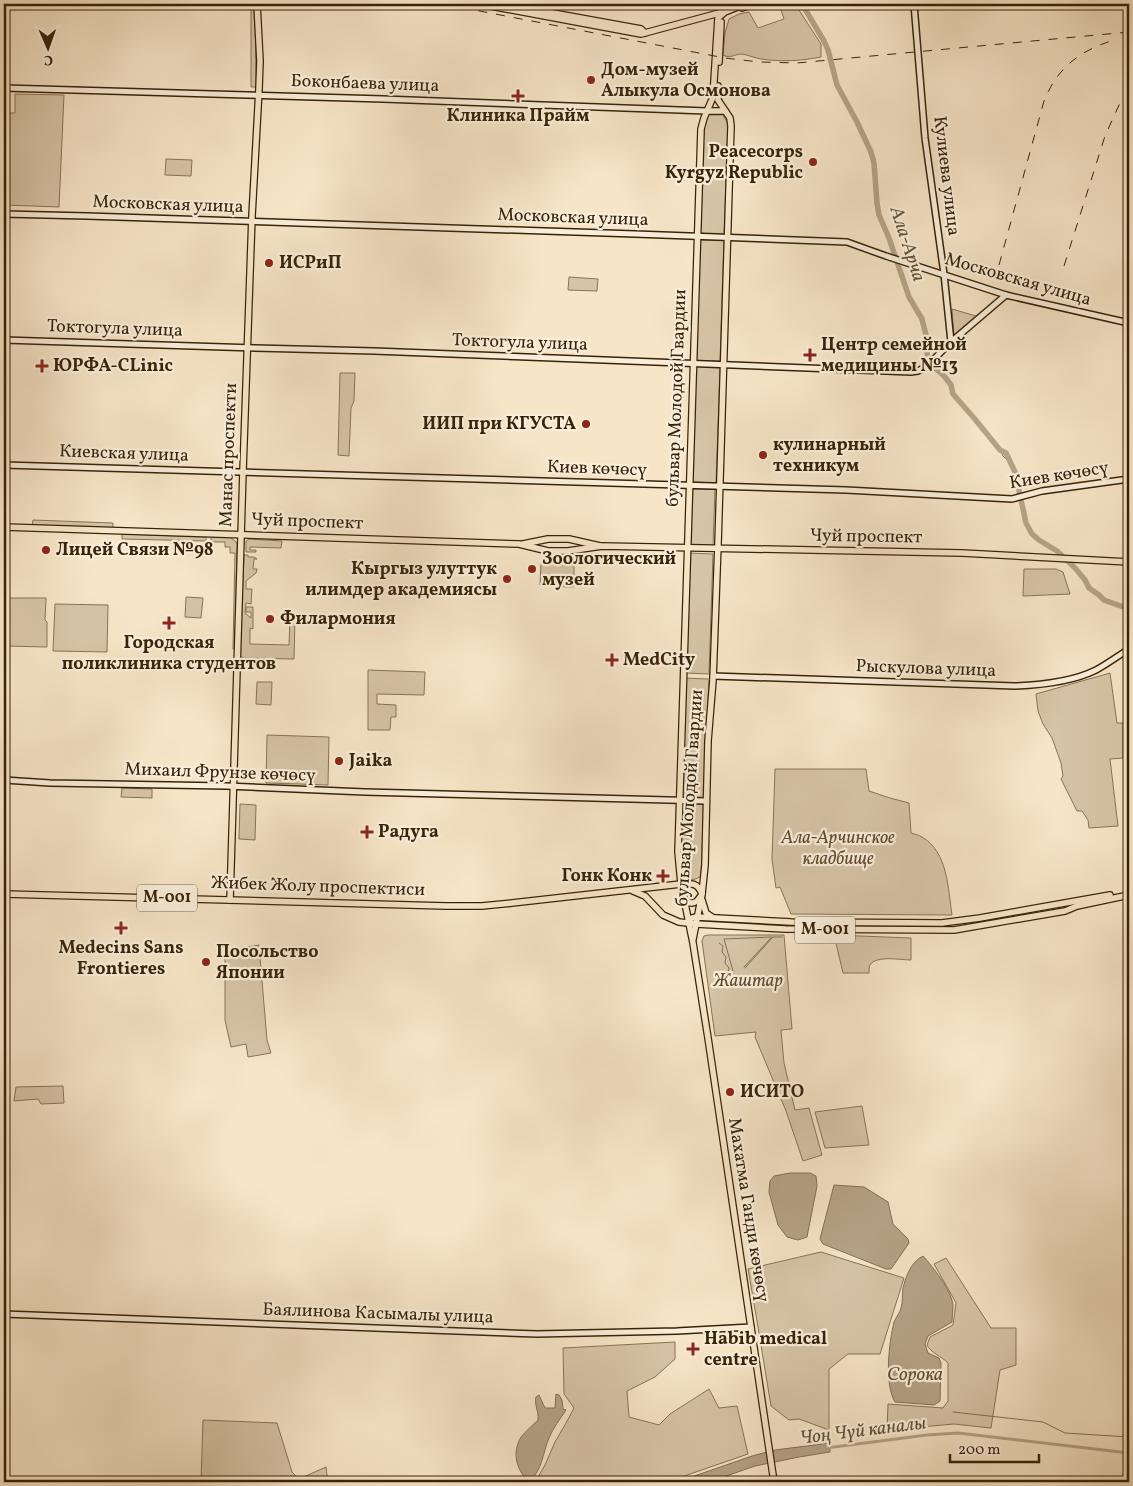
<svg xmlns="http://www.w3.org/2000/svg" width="1133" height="1486" viewBox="0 0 1133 1486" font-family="Vollkorn,serif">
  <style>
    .green { fill: #d6c4a6; stroke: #877456 }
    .water { fill: #b5a386; stroke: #837053 }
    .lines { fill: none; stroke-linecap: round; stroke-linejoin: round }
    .stream { stroke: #837053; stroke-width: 1 }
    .canal { stroke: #b5a386; stroke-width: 3 }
    .river { stroke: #b5a386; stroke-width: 5.5 }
    .secondary-casing { stroke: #382307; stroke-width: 8 }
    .primary-casing { stroke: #382307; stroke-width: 8 }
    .secondary { stroke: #f9eedb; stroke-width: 5 }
    .primary { stroke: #f6e5c7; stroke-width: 5.5 }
    .rail { stroke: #382307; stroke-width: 1; stroke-dasharray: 9 9; stroke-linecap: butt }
    .poi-dot { fill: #8f2418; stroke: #f9eedb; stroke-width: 2 }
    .labels { text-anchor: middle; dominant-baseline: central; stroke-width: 4.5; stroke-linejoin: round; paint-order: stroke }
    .shield { fill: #f9eedb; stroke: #726047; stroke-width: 1 }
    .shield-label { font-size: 16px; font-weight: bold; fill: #382307 }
    .poi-label { font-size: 18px; font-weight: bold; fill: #382307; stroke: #f9eedb; text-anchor: start }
    .street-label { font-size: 18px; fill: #382307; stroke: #f9eedb }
    .park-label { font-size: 18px; font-style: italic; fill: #604b2f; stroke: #f9eedb }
    .water-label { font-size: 19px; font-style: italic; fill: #645033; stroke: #f9eedb }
  </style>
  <rect width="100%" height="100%" fill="#f6e5c7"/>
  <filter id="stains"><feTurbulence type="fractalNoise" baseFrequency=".004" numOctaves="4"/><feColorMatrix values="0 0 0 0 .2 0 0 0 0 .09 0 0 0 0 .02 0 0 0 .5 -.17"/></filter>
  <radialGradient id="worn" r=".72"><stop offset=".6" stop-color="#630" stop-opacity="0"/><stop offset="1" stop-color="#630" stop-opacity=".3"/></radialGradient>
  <!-- green -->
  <g class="green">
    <polygon points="251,4 255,4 256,87 251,87"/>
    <path d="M779 4H795L821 44V57C801 61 781 62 761 59 755 58 748 55 742 54 734 54 731 59 723 55L725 33 729 19 739 14 749 12 758 28 784 19Z"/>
    <polygon points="15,94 64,95 59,207 4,205 4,113 15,113"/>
    <polygon points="709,115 723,115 728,124 724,235 700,234 704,124 706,116"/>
    <polygon points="166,159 192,160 191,176 165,175"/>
    <polygon points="700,240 724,240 720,361 696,361"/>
    <polygon points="569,277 598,279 597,291 568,290"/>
    <polygon points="952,309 976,316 954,335"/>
    <polygon points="695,366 720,367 716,483 691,482"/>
    <polygon points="340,373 355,373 354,401 351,408 349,456 338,455"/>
    <polygon points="691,489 715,489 713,546 689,545"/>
    <polygon points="33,520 113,523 113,529 32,526"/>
    <polygon points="122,534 206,537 206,541 122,539"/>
    <polygon points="211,537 230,537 237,543 235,649 233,649 235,553 230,553 230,547 225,547 225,542 211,542"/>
    <polygon points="249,539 282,541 281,548 250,547 250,550 256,550 256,552 246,552 246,541"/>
    <polygon points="689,553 713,554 709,674 685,673"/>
    <polygon points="244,555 248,555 248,557 254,557 257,559 254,559 253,569 257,569 256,573 246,581 246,589 252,589 251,604 246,603 245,613 251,618 251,612 246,612 246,607 253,607 253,629 250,628 250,644 289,645 290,617 291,615 294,615 295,617 294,659 244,658 240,656"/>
    <polygon points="542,563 573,563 574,565 574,586 572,587 542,586 540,585 541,564"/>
    <polygon points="1024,569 1056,569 1063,572 1070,594 1023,596"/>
    <polygon points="186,597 203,598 201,618 185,617"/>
    <polygon points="4,598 46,598 45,620 47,622 47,647 4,646"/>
    <polygon points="55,604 108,605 107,652 53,651"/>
    <polygon points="368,670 425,672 424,695 377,694 377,704 396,705 396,717 391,717 390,730 368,730"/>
    <polygon points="1110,673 1117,723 1123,723 1123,758 1110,759 1118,826 1089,828 1088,820 1082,811 1077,811 1061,779 1063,776 1061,763 1052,738 1043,724 1038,711 1036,694"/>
    <polygon points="684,678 709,679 704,800 680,799"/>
    <polygon points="257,682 272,682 271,705 256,704"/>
    <polygon points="267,735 329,737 328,785 266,783"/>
    <path d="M775 769H866L869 791 890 798 909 803 911 833C914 834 919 835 922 837 948 852 948 889 952 915L791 914 780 887 776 888 772 859Z"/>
    <polygon points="122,788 152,789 152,798 121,797"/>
    <polygon points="680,803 704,804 701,876 696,879 685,880 683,878 678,850"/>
    <polygon points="240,804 256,805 255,840 239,839"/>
    <polygon points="708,935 784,935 792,1029 781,1030 784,1063 795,1110 809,1108 822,1155 803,1161 786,1111 755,1037 756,1032 715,1036 702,941 704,936"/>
    <path d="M834 935 911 938V960C901 960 876 955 870 965 869 966 869 971 869 973H843Z"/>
    <polygon points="259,945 267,1040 271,1053 248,1057 246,1044 231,1047 225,1020 225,951"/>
    <polygon points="63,1086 64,1103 41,1104 38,1099 14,1101 16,1087"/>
    <polygon points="862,1106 869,1145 825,1148 815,1112"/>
    <polygon points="821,1252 904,1278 880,1354 848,1354 829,1369 829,1430 799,1419 789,1420 771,1406 757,1321 748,1269"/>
    <path d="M946 1258 991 1328H1016V1365L1000 1370 991 1428 954 1424 887 1430 888 1404 943 1408 948 1401V1363C941 1356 931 1353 927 1345L930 1337 953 1325 956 1303 934 1264Z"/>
    <polygon points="675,1342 675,1359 655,1377 627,1391 629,1417 659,1425 670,1414 709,1389 719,1408 737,1406 748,1454 667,1482 535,1482 545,1465 555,1442 566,1423 574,1408 564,1394 563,1348"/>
    <polygon points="203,1420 277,1423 292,1472 299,1479 326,1467 328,1482 201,1482"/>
  </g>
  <!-- water -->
  <g class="water">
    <polygon points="790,1173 810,1173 816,1176 817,1186 807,1237 798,1240 787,1237 778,1225 769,1192 770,1181 774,1176"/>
    <polygon points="834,1185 864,1187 888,1202 893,1224 908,1239 909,1243 891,1269 886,1269 823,1244 820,1239"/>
    <path d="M923 1256C933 1267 951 1290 953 1305 953 1310 952 1317 952 1322L928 1336 925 1344 928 1353 939 1358 941 1363 940 1401 934 1405 895 1402C884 1383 889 1343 894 1322 896 1317 900 1313 901 1308 903 1302 902 1295 903 1288 906 1276 911 1262 923 1256Z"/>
    <path d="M556 1394 559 1395 562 1400 563 1409 566 1410C560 1419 553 1428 549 1438 543 1451 542 1474 528 1481 516 1469 512 1452 521 1437 526 1431 533 1425 538 1420 539 1411 534 1405 536 1397L539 1395 545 1408H555Z"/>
    <polygon points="830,1443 830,1452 799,1457 755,1466 709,1482 677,1482 752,1456 775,1450"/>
  </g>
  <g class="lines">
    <!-- stream -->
    <g class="stream">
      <polyline points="1000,450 1003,456 1011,464"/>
      <polyline points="719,943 723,946 722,952 726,957 725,963 729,968 728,974"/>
      <polyline points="744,967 771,938"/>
      <polyline points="745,968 773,937 782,937"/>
      <polyline points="733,971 724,939 772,937"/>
      <polyline points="953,1412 1043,1422 1065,1433 1129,1437"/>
    </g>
    <!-- canal -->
    <polyline class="canal" points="826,1448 927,1435 958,1433 1129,1453"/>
    <!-- river -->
    <polyline class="river" points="802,4 824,41 828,50 837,85 857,122 871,152 874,163 877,203 879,215 889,238 909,297 922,319 928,343 927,355 931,365 940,372 945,377 951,385 953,394 974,418 1000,450 1006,453 1015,472 1026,523 1032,534 1039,540 1057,551 1075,568 1085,580 1089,588 1099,595 1104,600 1129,609"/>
    <defs>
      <g id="secondary">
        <polyline points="914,4 925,138 944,274 951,342"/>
        <polyline points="4,88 383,99 707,111"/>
        <polyline points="4,214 87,216 635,234 847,242 886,256 1006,295 1129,323"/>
        <polyline points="4,340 255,348 374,351 911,372 918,371 927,366 951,342 1006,295"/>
        <polyline points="4,465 846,490 1012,499 1042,491 1129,479"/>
        <path d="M713 676 1015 686C1041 685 1072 682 1096 670 1107 664 1118 656 1129 649"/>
        <polyline points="4,780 50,783 226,786 365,792 706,801"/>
        <polyline points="4,1314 537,1334 677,1331 751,1327"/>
      </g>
      <g id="primary">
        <polyline points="480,4 641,34 723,12"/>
        <polyline points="504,4 641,29 645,33"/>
        <polyline points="745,4 725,12 718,18 713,97 704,118 701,129 678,852 681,884 693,943 708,1038 774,1482"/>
        <polyline points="742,8 754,4"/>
        <polyline points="719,62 721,22"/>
        <polyline points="707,111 725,111"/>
        <polyline points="4,527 519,544 548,551 568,551 602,546 962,553 1129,562"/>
        <polyline points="523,544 548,539 569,539 600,546"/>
        <polyline points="633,891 645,896 663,915 679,922 696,924 785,929 954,930 1065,911 1077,906 1129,895"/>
        <path d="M4 894 446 906H482L512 903 681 884C692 883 698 883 702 894"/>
        <path d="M684 899C690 905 696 904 700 897"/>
        <polyline points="230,900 243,471 252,216 259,89 260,61 257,4"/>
        <polyline points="702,900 706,913 712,917"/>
        <polyline points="688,921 692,918 697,917 791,922 942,923 980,918 1110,895"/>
        <polyline points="693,939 702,894 705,865 708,741 713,680 718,544 731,126 730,118 718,100 718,86"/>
      </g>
    </defs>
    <!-- secondary casing -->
    <use href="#secondary" class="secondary-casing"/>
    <!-- primary casing -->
    <use href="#primary" class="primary-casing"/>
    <!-- secondary -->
    <use href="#secondary" class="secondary"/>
    <!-- primary -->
    <use href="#primary" class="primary"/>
    <!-- rail -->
    <g class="rail">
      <polyline points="443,4 725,58 759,62 797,63 1129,32"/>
      <polyline points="1127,110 1129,108"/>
      <path d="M999 265 1044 101C1058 67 1079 51 1114 40"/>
      <polyline points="1064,266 1105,136 1129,83"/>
    </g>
  </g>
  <!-- markers -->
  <g class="poi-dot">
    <circle cx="591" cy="80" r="5"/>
    <path d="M515.5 88.5h5v5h5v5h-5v5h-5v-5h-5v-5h5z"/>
    <circle cx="813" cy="162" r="5"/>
    <circle cx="269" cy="263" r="5"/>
    <path d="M807.5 347.5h5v5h5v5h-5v5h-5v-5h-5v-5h5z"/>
    <path d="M39.5 358.5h5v5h5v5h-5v5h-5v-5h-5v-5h5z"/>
    <circle cx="586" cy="424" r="5"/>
    <circle cx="763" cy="455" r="5"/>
    <circle cx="46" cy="550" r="5"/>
    <circle cx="532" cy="569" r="5"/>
    <circle cx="507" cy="579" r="5"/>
    <circle cx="270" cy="619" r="5"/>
    <path d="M166.5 615.5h5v5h5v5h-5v5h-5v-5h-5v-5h5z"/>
    <path d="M609.5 652.5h5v5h5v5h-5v5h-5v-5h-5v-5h5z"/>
    <circle cx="339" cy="761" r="5"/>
    <path d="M364.5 824.5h5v5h5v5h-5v5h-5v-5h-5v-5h5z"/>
    <path d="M660.5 868.5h5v5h5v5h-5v5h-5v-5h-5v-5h5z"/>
    <path d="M118.5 920.5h5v5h5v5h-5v5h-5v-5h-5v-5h5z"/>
    <circle cx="206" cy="962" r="5"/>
    <circle cx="730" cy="1092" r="5"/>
    <path d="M690.5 1341.5h5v5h5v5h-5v5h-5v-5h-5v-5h5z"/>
  </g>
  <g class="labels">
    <!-- shield labels -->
    <g class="shield">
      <rect x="137" y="884.5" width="60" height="27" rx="4"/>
      <rect x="795" y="916.5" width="60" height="27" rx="4"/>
    </g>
    <g class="shield-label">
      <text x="167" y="898">М-001</text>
      <text x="825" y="930">М-001</text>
    </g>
    <!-- poi labels -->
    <g class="poi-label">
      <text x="601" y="70">Дом-музей<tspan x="601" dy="21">Алыкула Осмонова</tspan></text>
      <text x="518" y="116" text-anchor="middle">Клиника Прайм</text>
      <text x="803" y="152" text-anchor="end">Peacecorps<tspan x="803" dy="21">Kyrgyz Republic</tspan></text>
      <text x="279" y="263">ИСРиП</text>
      <text x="821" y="345">Центр семейной<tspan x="821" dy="21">медицины №13</tspan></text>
      <text x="53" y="366">ЮРФА-CLinic</text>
      <text x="576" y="424" text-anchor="end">ИИП при КГУСТА</text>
      <text x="773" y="445">кулинарный<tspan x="773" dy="21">техникум</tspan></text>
      <text x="56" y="550">Лицей Связи №98</text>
      <text x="542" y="559">Зоологический<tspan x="542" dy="21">музей</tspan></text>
      <text x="497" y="569" text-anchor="end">Кыргыз улуттук<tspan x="497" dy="21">илимдер академиясы</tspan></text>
      <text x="280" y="619">Филармония</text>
      <text x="169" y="643" text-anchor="middle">Городская<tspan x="169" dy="21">поликлиника студентов</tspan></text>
      <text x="623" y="660">MedCity</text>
      <text x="349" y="761">Jaika</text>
      <text x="378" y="832">Радуга</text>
      <text x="652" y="876" text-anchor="end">Гонк Конк</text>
      <text x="121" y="948" text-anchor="middle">Medecins Sans<tspan x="121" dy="21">Frontieres</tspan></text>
      <text x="216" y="952">Посольство<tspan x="216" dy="21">Японии</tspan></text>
      <text x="740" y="1092">ИСИТО</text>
      <text x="704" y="1339">Habib medical<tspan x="704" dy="21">centre</tspan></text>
    </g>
    <!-- street labels -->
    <g class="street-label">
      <text transform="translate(365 84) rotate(2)">Боконбаева улица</text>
      <text transform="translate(946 176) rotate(83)">Кулиева улица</text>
      <text transform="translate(168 205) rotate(2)">Московская улица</text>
      <text transform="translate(573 218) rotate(2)">Московская улица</text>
      <text transform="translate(1018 280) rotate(16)">Московская улица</text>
      <text transform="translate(115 329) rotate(2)">Токтогула улица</text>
      <text transform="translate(520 343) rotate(2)">Токтогула улица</text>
      <text transform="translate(677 398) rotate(-88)">бульвар Молодой Гвардии</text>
      <text transform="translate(124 454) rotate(2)">Киевская улица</text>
      <text transform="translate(229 455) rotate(-88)">Манас проспекти</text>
      <text transform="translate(597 469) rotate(2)">Киев көчөсү</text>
      <text transform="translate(1059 476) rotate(-9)">Киев көчөсү</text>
      <text transform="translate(307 522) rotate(2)">Чуй проспект</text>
      <text transform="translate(866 537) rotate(1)">Чуй проспект</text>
      <text transform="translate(926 669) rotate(2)">Рыскулова улица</text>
      <text transform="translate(220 773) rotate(2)">Михаил Фрунзе көчөсү</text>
      <text transform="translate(690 798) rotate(-86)">бульвар Молодой Гвардии</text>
      <text transform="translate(318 887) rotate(2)">Жибек Жолу проспектиси</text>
      <text transform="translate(748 1210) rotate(81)">Махатма Ганди көчөсү</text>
      <text transform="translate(378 1314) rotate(2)">Баялинова Касымалы улица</text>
    </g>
    <!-- park labels -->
    <g class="park-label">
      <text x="838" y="838">Ала-Арчинское<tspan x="838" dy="21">кладбище</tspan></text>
      <text x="748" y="981">Жаштар</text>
    </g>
    <!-- water labels -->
    <g class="water-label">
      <text transform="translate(907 244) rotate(72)">Ала-Арча</text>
      <text x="915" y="1375">Сорока</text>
      <text transform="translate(863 1431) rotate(-7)">Чоң Чүй каналы</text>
    </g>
  </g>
  <!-- margin -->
  <rect width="1133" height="1486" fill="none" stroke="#f6e5c7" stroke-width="20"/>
  <rect x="5" y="5" width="1123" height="1476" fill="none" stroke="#382307" stroke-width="2.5"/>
  <rect x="10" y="10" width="1113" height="1466" fill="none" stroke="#382307"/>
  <!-- north arrow -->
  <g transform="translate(48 48) rotate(178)" stroke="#f9eedb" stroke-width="4" paint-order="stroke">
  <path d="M0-4L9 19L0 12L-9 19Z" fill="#382307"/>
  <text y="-8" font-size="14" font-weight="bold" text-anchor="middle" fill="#382307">С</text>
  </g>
  <!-- scale -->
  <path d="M950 1454v8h89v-8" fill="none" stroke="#382307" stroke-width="2.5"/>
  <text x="958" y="1454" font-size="15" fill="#382307" stroke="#f9eedb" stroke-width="4" paint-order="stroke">200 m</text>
  <rect width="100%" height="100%" filter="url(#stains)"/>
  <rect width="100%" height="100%" fill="url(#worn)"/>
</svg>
